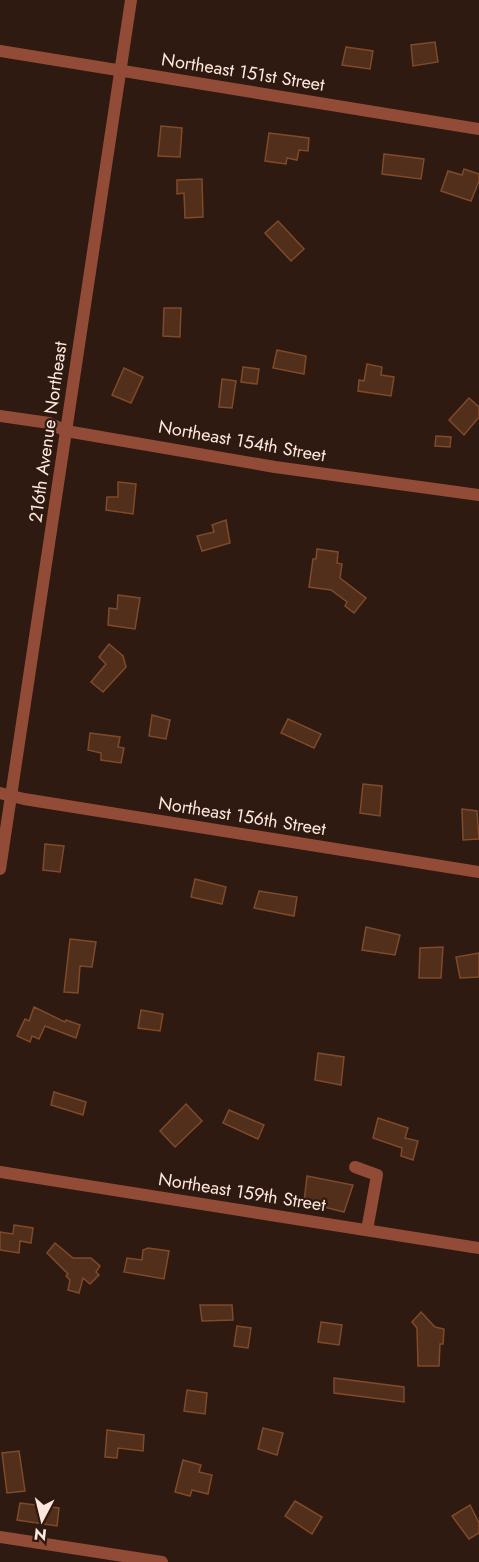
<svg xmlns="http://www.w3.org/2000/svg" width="479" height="1562" viewBox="0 0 479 1562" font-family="Jost,sans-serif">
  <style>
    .building { fill: #512f1a; stroke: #7f4a2a; stroke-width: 1.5 }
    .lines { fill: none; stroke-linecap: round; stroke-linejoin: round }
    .minor { stroke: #914b37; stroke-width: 12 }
    .labels { text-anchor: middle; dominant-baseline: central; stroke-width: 4.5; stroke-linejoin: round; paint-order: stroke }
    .street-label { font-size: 18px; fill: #ffe7dd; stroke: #2e1a10 }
  </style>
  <rect width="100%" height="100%" fill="#2e1a10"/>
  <!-- building -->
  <g class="building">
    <polygon points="435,42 438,62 413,66 411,45"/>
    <polygon points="346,47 373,51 370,69 342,65"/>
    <polygon points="161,126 182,128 180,157 158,156"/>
    <polygon points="269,133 309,138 308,151 299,150 297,160 287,158 286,164 265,161"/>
    <polygon points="384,154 424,159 421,179 382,174"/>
    <polygon points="464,169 479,174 479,181 471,201 441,191 448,171 462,175"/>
    <polygon points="202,179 203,217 185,218 184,193 177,194 177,180"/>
    <polygon points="278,221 304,249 291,261 265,233"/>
    <polygon points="164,308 181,308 180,337 163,336"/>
    <polygon points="277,350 306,356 304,374 273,368"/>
    <polygon points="367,364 382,367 381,375 394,377 391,396 358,391 359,380 364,381"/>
    <polygon points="243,367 259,369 257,384 241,382"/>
    <polygon points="124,368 143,377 131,403 112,395"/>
    <polygon points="222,379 236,381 232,408 219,407"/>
    <polygon points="469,398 479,407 479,417 464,435 449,420"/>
    <polygon points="436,436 451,437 450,447 435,446"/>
    <polygon points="118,482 136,484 133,514 106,510 107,497 118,497"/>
    <polygon points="226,520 230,543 202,551 197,536 214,532 212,525"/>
    <polygon points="317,549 338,552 337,563 342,564 340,578 366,598 354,613 345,606 347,602 331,590 309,587 313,559 316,559"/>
    <polygon points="118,595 140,598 135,629 108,625 109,608 117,609"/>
    <polygon points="109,644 123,656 126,667 103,692 91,682 106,664 99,657"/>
    <polygon points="152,715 170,720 166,739 149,736"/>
    <polygon points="288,719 321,734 314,748 281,733"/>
    <polygon points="90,733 120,737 118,747 124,748 121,763 101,760 101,753 88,750"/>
    <polygon points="363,784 382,786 380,816 360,813"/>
    <polygon points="462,809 477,811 479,839 463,840"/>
    <polygon points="45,844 64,846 60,872 43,870"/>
    <polygon points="195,879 226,887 222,904 191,897"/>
    <polygon points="259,891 297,897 294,916 254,908"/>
    <polygon points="366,927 400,935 395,955 362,950"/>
    <polygon points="70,939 96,942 92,967 80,966 78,993 64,992"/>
    <polygon points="443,947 441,978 419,978 420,948"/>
    <polygon points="479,953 479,977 460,978 456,957"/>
    <polygon points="34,1007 65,1022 66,1020 80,1025 76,1038 45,1026 39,1039 32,1036 30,1042 17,1036 25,1019 29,1021"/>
    <polygon points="141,1010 163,1014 160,1031 138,1028"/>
    <polygon points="318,1053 344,1057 341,1085 315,1080"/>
    <polygon points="54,1092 86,1102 83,1115 51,1105"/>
    <polygon points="186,1104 202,1121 175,1147 160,1131"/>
    <polygon points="229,1110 264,1125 258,1139 223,1123"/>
    <polygon points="378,1118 408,1128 405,1138 418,1141 413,1160 401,1156 402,1148 373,1138"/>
    <polygon points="307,1176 353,1185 344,1212 304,1202"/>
    <polygon points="14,1225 33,1228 31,1243 20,1241 19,1253 0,1250 0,1232 13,1234"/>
    <polygon points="55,1243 73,1258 91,1258 100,1266 96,1272 99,1275 90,1284 83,1278 79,1293 68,1290 70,1280 66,1276 68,1274 47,1253"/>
    <polygon points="148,1248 169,1251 164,1279 124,1272 127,1258 142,1260 143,1250"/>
    <polygon points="200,1305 232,1305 233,1320 202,1321"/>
    <polygon points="421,1312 435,1327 444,1329 443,1344 440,1344 439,1366 418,1366 417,1328 412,1322"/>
    <polygon points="321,1322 342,1325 339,1345 318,1342"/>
    <polygon points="237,1326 251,1328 248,1348 234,1346"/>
    <polygon points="334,1378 404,1387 404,1402 334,1393"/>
    <polygon points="187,1390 207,1393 205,1414 184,1411"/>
    <polygon points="263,1428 283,1433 277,1455 258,1449"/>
    <polygon points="107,1430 144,1435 143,1451 118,1448 117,1458 105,1457"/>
    <polygon points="19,1451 25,1491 7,1493 2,1453"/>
    <polygon points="183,1460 201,1465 199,1472 212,1475 208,1494 192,1490 190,1496 175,1492"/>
    <polygon points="295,1501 322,1517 312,1534 285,1516"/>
    <polygon points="20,1503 59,1508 57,1526 17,1520"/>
    <polygon points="470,1505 479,1523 479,1533 469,1539 452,1516"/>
  </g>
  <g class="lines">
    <!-- minor -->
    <g class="minor">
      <polyline points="0,51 479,129"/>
      <polyline points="0,416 49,423 66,431 275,467 479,495"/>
      <polyline points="0,793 24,799 479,872"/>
      <polyline points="0,869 131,0"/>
      <polyline points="355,1167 377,1175 367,1230"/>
      <polyline points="0,1172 479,1248"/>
      <polyline points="0,1537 162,1562"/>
    </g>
  </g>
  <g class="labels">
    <!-- street labels -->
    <g class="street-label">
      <text transform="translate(243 72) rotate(9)">Northeast 151st Street</text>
      <text transform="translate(48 432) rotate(-82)">216th Avenue Northeast</text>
      <text transform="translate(242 441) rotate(10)">Northeast 154th Street</text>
      <text transform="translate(242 816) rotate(9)">Northeast 156th Street</text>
      <text transform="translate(242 1192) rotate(9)">Northeast 159th Street</text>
    </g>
  </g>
  <!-- north arrow -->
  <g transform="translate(42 1520) rotate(187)" stroke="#2e1a10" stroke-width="4.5" paint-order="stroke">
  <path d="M0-4.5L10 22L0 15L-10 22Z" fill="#ffe7dd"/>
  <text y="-9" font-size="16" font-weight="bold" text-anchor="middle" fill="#ffe7dd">N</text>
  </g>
</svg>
